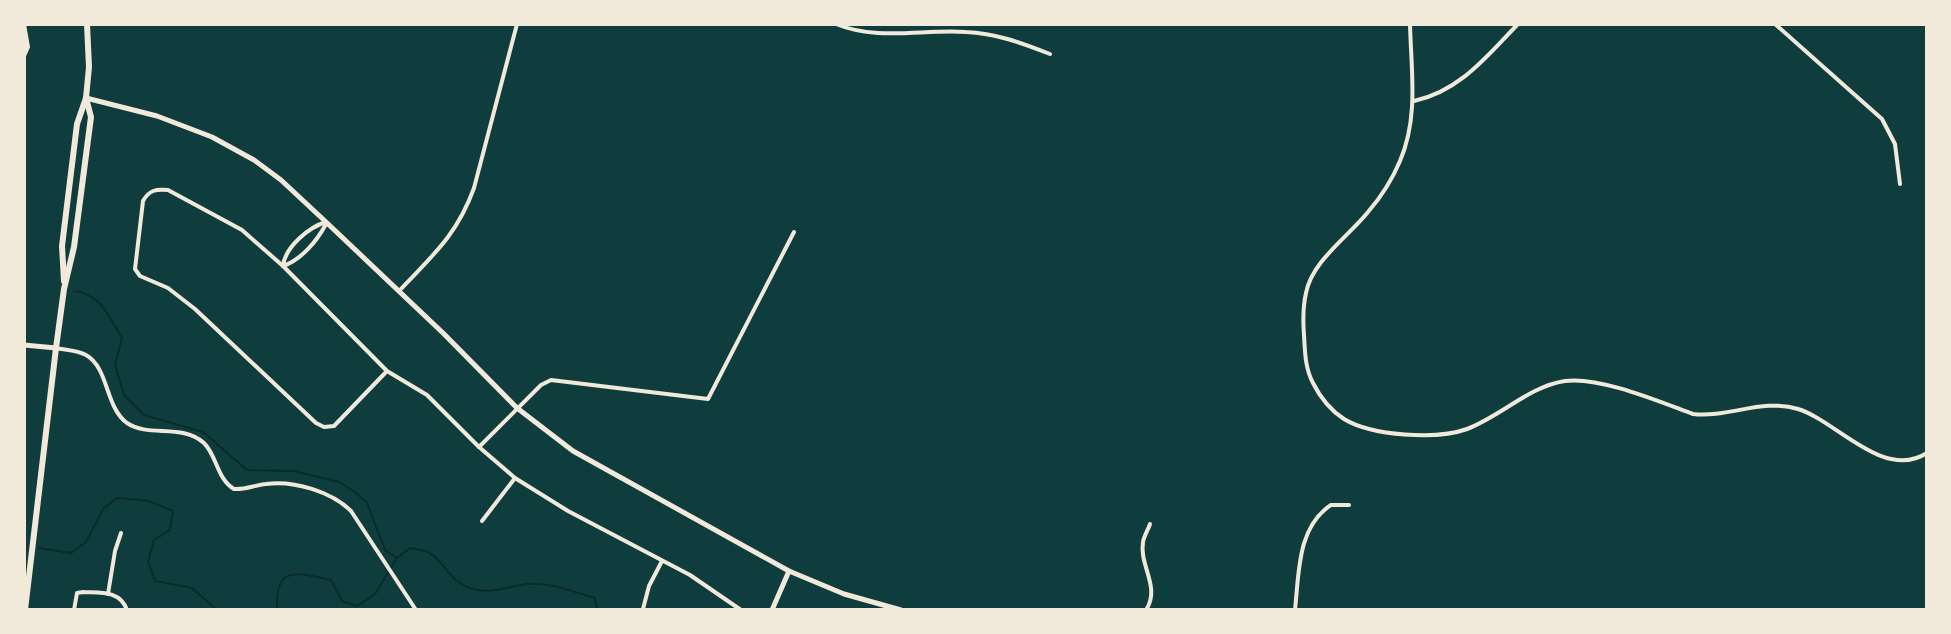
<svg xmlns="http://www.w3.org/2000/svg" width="1951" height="634" viewBox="0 0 1951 634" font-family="Roboto,sans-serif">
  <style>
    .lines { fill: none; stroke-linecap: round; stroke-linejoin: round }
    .stream { stroke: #0a2a2b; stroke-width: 2 }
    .minor { stroke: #f1e9da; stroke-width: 4 }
    .tertiary { stroke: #f1e9da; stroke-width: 5 }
    .secondary { stroke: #f1e9da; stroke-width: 6 }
  </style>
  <rect width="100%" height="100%" fill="#0f3d3e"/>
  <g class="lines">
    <!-- stream -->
    <g class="stream">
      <path d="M76 291C102 296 109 317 122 338L115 365 124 395 144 415 203 432 247 470 294 471 339 482 354 491 367 503 385 550 397 558"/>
      <polyline points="24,545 26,545"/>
      <polyline points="39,548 71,553 86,542 103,509 117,498 149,501 173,511 170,530 154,540 148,562 155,581 192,588 217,610"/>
      <path d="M277 610C275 564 297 573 331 580L342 601 357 606 375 594 397 558 410 548C415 549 423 550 428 552 446 561 447 583 477 590 495 593 510 586 527 584 550 582 574 592 595 598L597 610"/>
    </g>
    <!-- minor -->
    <g class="minor">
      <polyline points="24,24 28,47 24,56"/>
      <path d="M836 24C877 41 923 29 966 32 995 33 1022 43 1050 54"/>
      <path d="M1410 24C1411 70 1419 117 1400 161 1392 180 1381 197 1368 212 1348 237 1312 261 1306 293 1303 306 1303 322 1304 335 1305 352 1305 368 1313 383 1320 397 1330 410 1344 419 1372 436 1437 440 1467 429 1501 416 1530 386 1565 381 1599 376 1660 402 1693 414 1728 418 1763 398 1798 409 1837 421 1883 481 1927 453"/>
      <polyline points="1775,24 1882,119 1895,144 1900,184"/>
      <path d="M1414 101C1460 91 1487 56 1518 24"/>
      <path d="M283 266C285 247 309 227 326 222"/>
      <path d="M283 266C301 260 317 241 326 224"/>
      <path d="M399 291C433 255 457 235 474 188L517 24"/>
      <path d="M56 348C65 350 77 350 86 355 109 368 105 407 127 423 149 438 182 423 204 443 217 456 217 479 234 489 245 490 255 485 266 484 294 480 332 492 351 511L416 610"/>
      <path d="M387 371 334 426 324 427 316 423 195 309 168 288 140 276 135 269 143 201C149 190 156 189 168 190L242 230 283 266 387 371 427 395 479 447 515 478 568 511 690 575 741 610"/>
      <polyline points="479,447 541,385 551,380 708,399 794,232"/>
      <polyline points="482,521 515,478"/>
      <polyline points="108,594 115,551 121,533"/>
      <polyline points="643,609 649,586 662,561"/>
      <path d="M74 610 77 593 83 592C100 593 120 590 127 610"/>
      <path d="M1146 610C1161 587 1139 566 1143 542 1144 536 1148 530 1150 524"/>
      <path d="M1295 610C1299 574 1297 527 1331 505H1349"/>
    </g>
    <!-- tertiary -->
    <g class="tertiary">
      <polyline points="86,98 157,116 212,137 254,160 281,180 326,222 443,333 517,408 573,451 789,571 844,594 901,610"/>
      <polyline points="24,345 56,348"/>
      <polyline points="772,610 789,571"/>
    </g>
    <!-- secondary -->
    <g class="secondary">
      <polyline points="64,281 62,246 77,124 86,98 89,67 87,24"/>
      <polyline points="25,610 56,348 64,289 74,247 91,117 86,98"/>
    </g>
  </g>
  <!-- border -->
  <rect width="1951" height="634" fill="none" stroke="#f1e9da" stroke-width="52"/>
</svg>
